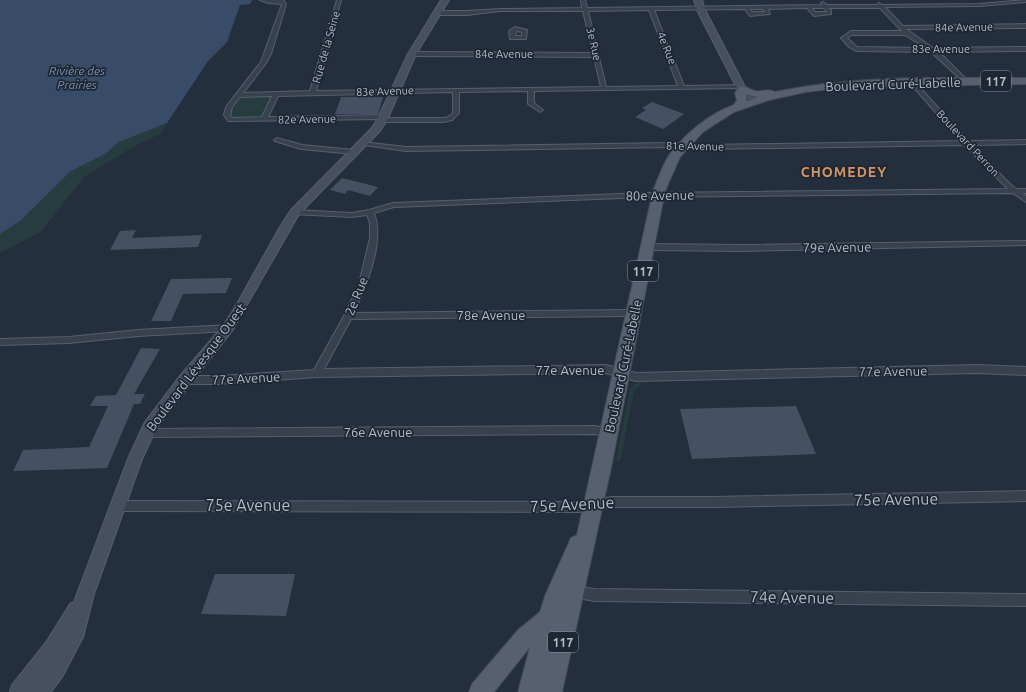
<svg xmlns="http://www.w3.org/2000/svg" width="1026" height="692" viewBox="0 0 1026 692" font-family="Ubuntu,sans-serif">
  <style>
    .green { fill: #263c3f }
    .water { fill: #394c67 }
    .building { fill: #455162 }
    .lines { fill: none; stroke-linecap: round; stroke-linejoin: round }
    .street-casing { stroke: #565f6c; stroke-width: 2 }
    .secondary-casing { stroke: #565f6c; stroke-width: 2 }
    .primary-casing { stroke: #414a57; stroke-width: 2 }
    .street { fill: #38414e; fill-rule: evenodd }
    .secondary { fill: #465061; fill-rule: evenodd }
    .primary { fill: #56606e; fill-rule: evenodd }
    .labels { text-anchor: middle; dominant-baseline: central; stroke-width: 3.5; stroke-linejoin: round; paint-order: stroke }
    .far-street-label { font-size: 11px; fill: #b4bcc9; stroke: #1d2633 }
    .far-water-label { font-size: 12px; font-style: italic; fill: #7c92b1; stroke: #1d2633 }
    .shield { fill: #1d2633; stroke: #878f9c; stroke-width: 1 }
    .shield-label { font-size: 12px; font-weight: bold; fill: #b4bcc9 }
    .street-label { font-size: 13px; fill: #b4bcc9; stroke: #1d2633 }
    .far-district-label { font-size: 14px; font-weight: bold; letter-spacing: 1px; fill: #d59563; stroke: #1d2633 }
    .near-street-label { font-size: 16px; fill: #b4bcc9; stroke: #1d2633 }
  </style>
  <rect width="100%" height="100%" fill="#242f3e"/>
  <!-- green -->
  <g class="green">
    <polygon points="276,94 264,119 230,120 229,107 239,95"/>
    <polygon points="167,123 160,134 136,145 84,177 41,232 0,253 0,234 20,221 71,171 105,154 119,142"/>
    <polygon points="638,383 641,383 638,388 634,390 621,457 619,461 616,461 630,388 633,388 633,384 638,384"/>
  </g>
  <!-- water -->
  <polygon class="water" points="0,0 252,0 250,4 240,5 227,42 208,61 167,123 119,142 105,154 71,171 20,221 0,234"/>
  <!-- building -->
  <g class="building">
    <polygon points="341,97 383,97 378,114 335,114"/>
    <polygon points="652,102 684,114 663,129 635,117 646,110 642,108"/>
    <polygon points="342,178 378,187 370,196 348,190 345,194 330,190"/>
    <polygon points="136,230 132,238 202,235 198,247 110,250 120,231"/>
    <polygon points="232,278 226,293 183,294 171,321 151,321 171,279"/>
    <polygon points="141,348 160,349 134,394 145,394 140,404 134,404 107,468 13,471 23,450 89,447 108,406 90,406 96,396 116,395"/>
    <polygon points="796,406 816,454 692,459 680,409"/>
    <polygon points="215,574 295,574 286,616 201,614"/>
  </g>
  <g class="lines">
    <defs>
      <g id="street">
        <path d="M260 0H283L286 4 271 54 266 63 243 93 310 91 337 0H341L316 91 601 87 594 57 412 56 409 54 412 52 593 53 583 11H500L467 15H438L435 13 438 11H467L500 9 582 8 581 0H585L587 8 822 5 821 3 823 2 827 5H877L879 3 882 5 979 4 1026 0V2L979 6 885 7 903 26 1026 24V28L906 29 933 48 1026 47V51L939 52 968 81V83L966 84 931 52 856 51 849 47 841 38 851 31H902L880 8H829L831 11V14L814 16 807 8 768 9 770 14 750 16 745 9 654 10 684 86 741 85 743 86V88L534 91V103L543 110 540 112 528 104V91L459 92V113L452 120 444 122H382L380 121V119L228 121 224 115 226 107 261 62 282 4 268 3ZM812 8H824L827 12H815ZM750 9H763L765 12H752ZM649 10 678 86 606 87 588 11ZM852 35H905L926 48 857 47 847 38ZM453 92V113L448 117 444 118H385V116L383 115 268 117 278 96ZM272 96 262 117 232 118 230 115 232 107 240 97Z"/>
        <path d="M515 27 527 30 526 39H510L509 31ZM516 31 522 32V36H515Z"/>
        <path d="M912 80 914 81 968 141 1026 140V144L971 145 1012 186 1017 189H1026V193H1022L1026 196V202L1013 193 647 197 394 207 374 213C385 242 366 286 354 313L634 310 638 313 634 316 351 319 324 369 606 365 636 373 977 365 1026 367V375L977 373 636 381 606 373 317 377 219 384H185L182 383 180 380 182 377 185 376H219L314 370 344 316 359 284 370 238V223L367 215 352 217 292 214 291 212 295 210 352 213 369 210 393 203 647 193 1008 189 964 145 707 149 670 147 406 151 364 145 361 143 362 142 406 147 670 143 707 145 961 141 910 83V81Z"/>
        <polygon points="277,138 302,145 354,150 357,152 354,154 301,149 275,141 274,140"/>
        <polygon points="1026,241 1026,245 740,251 648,250 644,247 648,244 740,245"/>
        <polygon points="228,325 232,328 228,331 138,336 69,343 0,345 0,339 69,337 138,330"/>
        <polygon points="594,426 614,429 615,432 614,435 610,436 594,434 146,437 142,436 141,433 142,430 146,429"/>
        <polygon points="1026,491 1026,501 713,507 612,507 579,512 118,511 114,509 113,506 114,503 118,501 579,502 612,497 713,497"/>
        <polygon points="572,586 594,589 1026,594 1026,606 594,601 568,596 566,592 568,588"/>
      </g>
      <g id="secondary">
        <polygon points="441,0 449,0 416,54 387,120 380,131 299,214 232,331 190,384 156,429 142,459 94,594 83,637 62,677 51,692 10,692 12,685 47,641 70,604 74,602 128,459 145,422 180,376 224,325 237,304 280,227 291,210 371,129 377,120 408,54"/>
        <polygon points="694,0 702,0 705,10 745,87 760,99 761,101 760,103 754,103 737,88 697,10"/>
      </g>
      <path id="primary" d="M1026 78V84L846 87 806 92 769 100 734 112 703 132 680 157 665 191 611 468 562 692H540L542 683 540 692H518L530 647 494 692H469L472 684 518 630 540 612 545 596 571 538 577 535 653 191C658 179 663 164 670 154 686 133 709 114 734 105L737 100 735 93 739 87C745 85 749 89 755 91 762 92 769 88 775 92 857 75 942 78 1026 78ZM745 94 758 97 747 101Z"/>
    </defs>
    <!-- street casing -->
    <use href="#street" class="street-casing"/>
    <!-- secondary casing -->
    <use href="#secondary" class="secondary-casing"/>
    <!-- primary casing -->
    <use href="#primary" class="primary-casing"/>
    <!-- street -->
    <use href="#street" class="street"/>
    <!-- secondary -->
    <use href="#secondary" class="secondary"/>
    <!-- primary -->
    <use href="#primary" class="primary"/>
  </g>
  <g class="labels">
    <!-- far-street labels -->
    <g class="far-street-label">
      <text transform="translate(964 27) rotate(-1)">84e Avenue</text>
      <text transform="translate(594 44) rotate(77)">3e Rue</text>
      <text transform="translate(326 47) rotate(-74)">Rue de la Seine</text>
      <text transform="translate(667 48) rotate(68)">4e Rue</text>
      <text x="941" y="49">83e Avenue</text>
      <text x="504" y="54">84e Avenue</text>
      <text transform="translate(385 91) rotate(-2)">83e Avenue</text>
      <text transform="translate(307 119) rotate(-1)">82e Avenue</text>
      <text transform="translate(968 143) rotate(47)">Boulevard Perron</text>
      <text transform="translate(695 146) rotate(1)">81e Avenue</text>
    </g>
    <!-- far-water labels -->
    <g class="far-water-label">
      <text x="77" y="70">Rivière des<tspan x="77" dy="14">Prairies</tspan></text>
    </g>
    <!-- shield labels -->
    <g class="shield">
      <rect x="981" y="71" width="30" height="20" rx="3"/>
      <rect x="628" y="261" width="30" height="20" rx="3"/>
      <rect x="548" y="632" width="30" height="20" rx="3"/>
    </g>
    <g class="shield-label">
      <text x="996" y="81">117</text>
      <text x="643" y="271">117</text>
      <text x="563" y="642">117</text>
    </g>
    <!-- street labels -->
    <g class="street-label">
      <text transform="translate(893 84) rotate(-2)">Boulevard Curé-Labelle</text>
      <text transform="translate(660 195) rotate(-1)">80e Avenue</text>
      <text transform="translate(837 247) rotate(-1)">79e Avenue</text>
      <text transform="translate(356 296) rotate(-68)">2e Rue</text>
      <text x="491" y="315">78e Avenue</text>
      <text transform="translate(623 366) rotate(-78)">Boulevard Curé-Labelle</text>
      <text transform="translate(196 367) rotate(-53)">Boulevard Lévesque Ouest</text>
      <text x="570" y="370">77e Avenue</text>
      <text transform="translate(893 371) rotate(-1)">77e Avenue</text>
      <text transform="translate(246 378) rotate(-3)">77e Avenue</text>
      <text x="378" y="432">76e Avenue</text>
    </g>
    <!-- far-district labels -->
    <g class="far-district-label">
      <text x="844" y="172">CHOMEDEY</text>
    </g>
    <!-- near-street labels -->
    <g class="near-street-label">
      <text transform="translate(896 499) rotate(-1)">75e Avenue</text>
      <text transform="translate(572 504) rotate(-3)">75e Avenue</text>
      <text x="248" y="505">75e Avenue</text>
      <text transform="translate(792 597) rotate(1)">74e Avenue</text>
    </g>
  </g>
</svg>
